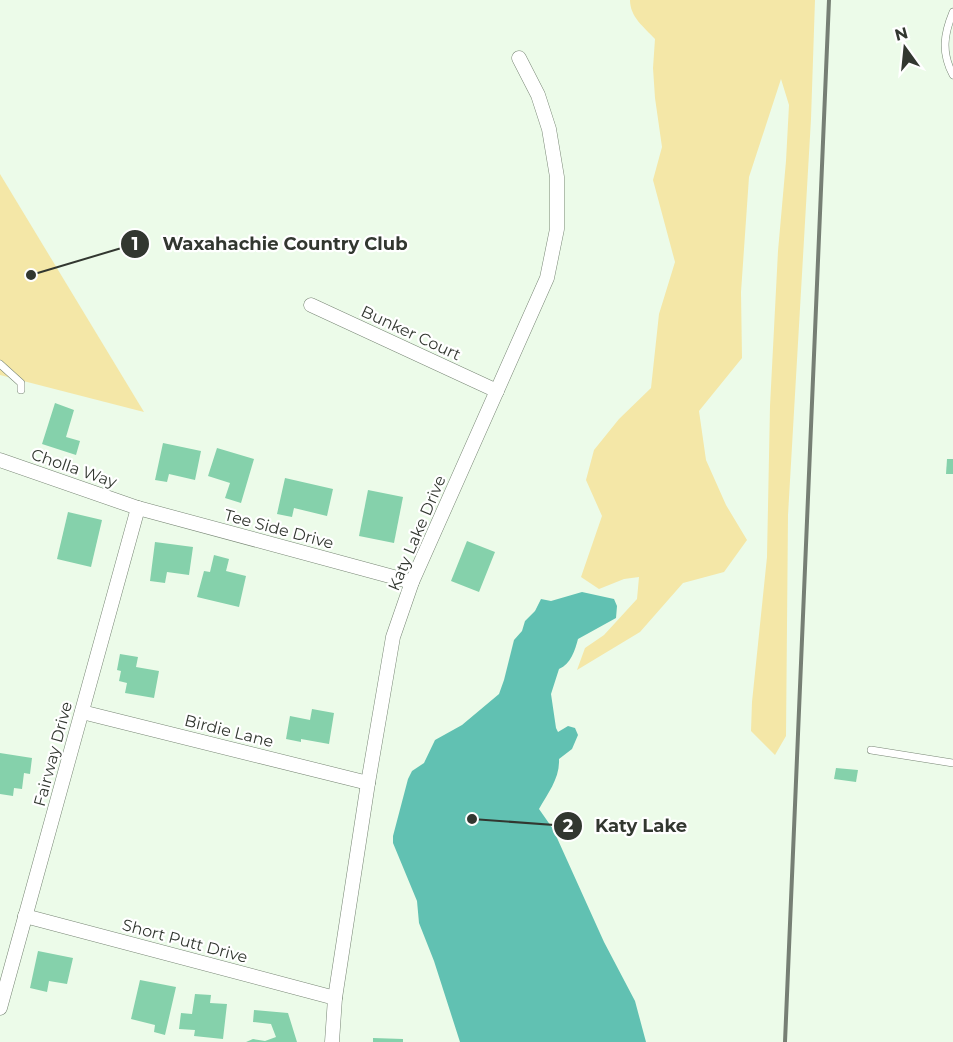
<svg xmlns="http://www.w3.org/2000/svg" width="953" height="1042" viewBox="0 0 953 1042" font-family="Montserrat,sans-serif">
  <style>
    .green { fill: #f4e7a7 }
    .water { fill: #61c1b2 }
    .building { fill: #85d1ab }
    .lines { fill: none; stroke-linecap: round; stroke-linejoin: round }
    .service-casing { stroke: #788675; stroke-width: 8 }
    .minor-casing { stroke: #788675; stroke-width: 15 }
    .service { stroke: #fff; stroke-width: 7 }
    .minor { stroke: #fff; stroke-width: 14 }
    .rail { stroke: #767f74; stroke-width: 4 }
    .labels { text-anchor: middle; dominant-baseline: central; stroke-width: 4.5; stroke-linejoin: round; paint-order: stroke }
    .street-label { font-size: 16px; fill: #323730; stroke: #fff }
    .leader { fill: none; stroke: #323730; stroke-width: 2 }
    .callout-dot { fill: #323730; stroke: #fff; stroke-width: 2 }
    .mark-label { font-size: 18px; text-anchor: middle; font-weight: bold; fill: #fff }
    .callout-label { font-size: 18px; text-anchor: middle; font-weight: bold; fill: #323730; stroke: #fff; stroke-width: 4.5; stroke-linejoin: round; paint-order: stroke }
  </style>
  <rect width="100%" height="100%" fill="#ecfbe9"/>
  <!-- green -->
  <g class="green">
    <path d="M630 0H815L811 119 788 515 786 736 775 755 751 731 752 702 767 557 770 406 778 251 786 161 789 105 781 79 749 177 741 292 742 358 699 411 706 460 726 505 747 540 724 572 683 583 640 632 577 670 585 648 604 635 637 599 639 577 624 579 599 589 581 577 602 516 586 480 594 450 619 419 651 388 659 314 675 262 653 180 662 147 655 98 653 68 655 39C644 27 630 17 630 0Z"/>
    <polygon points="0,174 144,412 0,375"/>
  </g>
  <!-- water -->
  <path class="water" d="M582 592 614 599 617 606 616 618 578 639C575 650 571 664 559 669L551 694 556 728 558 732 568 726 575 728 578 735 572 749 559 759C560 778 548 793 539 809L553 829 604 942 635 1001 646 1042H460L434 961 419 923 417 901 393 843V836L408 779 412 771 424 763 435 740 462 725 499 694 504 680 514 640 522 631 525 621 535 611 541 599 551 601Z"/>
  <!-- building -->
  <g class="building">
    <polygon points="55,403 74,410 66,437 80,441 76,455 42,444"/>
    <polygon points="163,443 201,451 195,480 169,474 167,482 155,480"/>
    <polygon points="217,448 254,459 241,503 225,498 230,483 208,476"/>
    <polygon points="947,459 953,459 953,474 946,474"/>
    <polygon points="285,478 333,489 327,516 294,508 292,517 277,514"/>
    <polygon points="368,490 403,497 394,543 359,536"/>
    <polygon points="68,512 102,520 91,567 57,559"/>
    <polygon points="467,541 495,552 479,592 451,581"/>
    <polygon points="155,542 193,547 189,575 167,572 165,583 150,581"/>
    <polygon points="214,555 229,559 226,571 246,576 239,607 197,597 204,571 210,572"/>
    <polygon points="120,654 138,657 136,667 159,671 154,698 125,693 127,683 119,681 121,671 117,670"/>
    <polygon points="312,709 334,713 329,744 301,739 301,742 286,739 290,716 310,720"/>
    <polygon points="0,753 32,758 30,774 24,773 22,789 14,788 13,796 0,794"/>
    <polygon points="836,768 858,770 856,782 834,779"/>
    <polygon points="38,951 73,958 67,984 49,981 47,992 30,988"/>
    <polygon points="140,980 176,987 165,1035 154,1032 155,1025 131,1019"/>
    <polygon points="195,994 211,995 210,1003 227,1004 223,1039 194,1036 195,1030 179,1029 181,1013 192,1014"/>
    <polygon points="254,1010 288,1013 297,1042 246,1042 253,1039 265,1041 276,1037 271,1024 253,1022"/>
    <polygon points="373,1038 403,1039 403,1042 373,1042"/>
  </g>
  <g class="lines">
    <defs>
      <g id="service">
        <path d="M953 12C944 34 941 52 953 75"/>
        <polyline points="0,364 21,383 21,390"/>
        <polyline points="871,750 953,763"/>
      </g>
      <g id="minor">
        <polyline points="311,305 497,391"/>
        <polyline points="0,460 138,508 412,582"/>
        <polyline points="82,712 368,783"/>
        <polyline points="25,916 335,998"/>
        <polyline points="0,1008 138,508"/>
        <polyline points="332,1042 335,998 368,783 393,637 412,582 547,278 557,229 557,177 549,129 538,95 519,58"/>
      </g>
    </defs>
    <!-- service casing -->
    <use href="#service" class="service-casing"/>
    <!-- minor casing -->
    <use href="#minor" class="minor-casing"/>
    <!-- service -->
    <use href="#service" class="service"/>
    <!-- minor -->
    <use href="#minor" class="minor"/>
    <!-- rail -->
    <polyline class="rail" points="785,1042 829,0"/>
  </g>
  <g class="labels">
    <!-- street labels -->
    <g class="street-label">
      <text transform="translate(411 333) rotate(25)">Bunker Court</text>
      <text transform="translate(74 468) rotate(19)">Cholla Way</text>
      <text transform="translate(279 529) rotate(15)">Tee Side Drive</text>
      <text transform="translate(417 533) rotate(-67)">Katy Lake Drive</text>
      <text transform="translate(229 731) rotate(14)">Birdie Lane</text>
      <text transform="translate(53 754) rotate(-75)">Fairway Drive</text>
      <text transform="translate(185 941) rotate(15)">Short Putt Drive</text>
    </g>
  </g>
  <!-- callouts -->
  <path class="leader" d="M31 275L135 244M472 819L568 826"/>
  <g class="callout-dot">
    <circle cx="31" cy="275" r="6"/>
    <circle cx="472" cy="819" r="6"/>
    <circle cx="135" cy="244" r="15"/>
    <circle cx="568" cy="826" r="15"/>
  </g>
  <g class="mark-label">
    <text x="135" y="250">1</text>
    <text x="568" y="832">2</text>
  </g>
  <g class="callout-label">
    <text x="285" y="250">Waxahachie Country Club</text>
    <text x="641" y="832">Katy Lake</text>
  </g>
  <!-- north arrow -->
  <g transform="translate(905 48) rotate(345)" stroke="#ffffff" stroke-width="4.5" paint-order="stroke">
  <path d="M0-4.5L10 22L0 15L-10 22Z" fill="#323730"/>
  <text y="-9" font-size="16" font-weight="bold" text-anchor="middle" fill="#323730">N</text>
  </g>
</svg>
